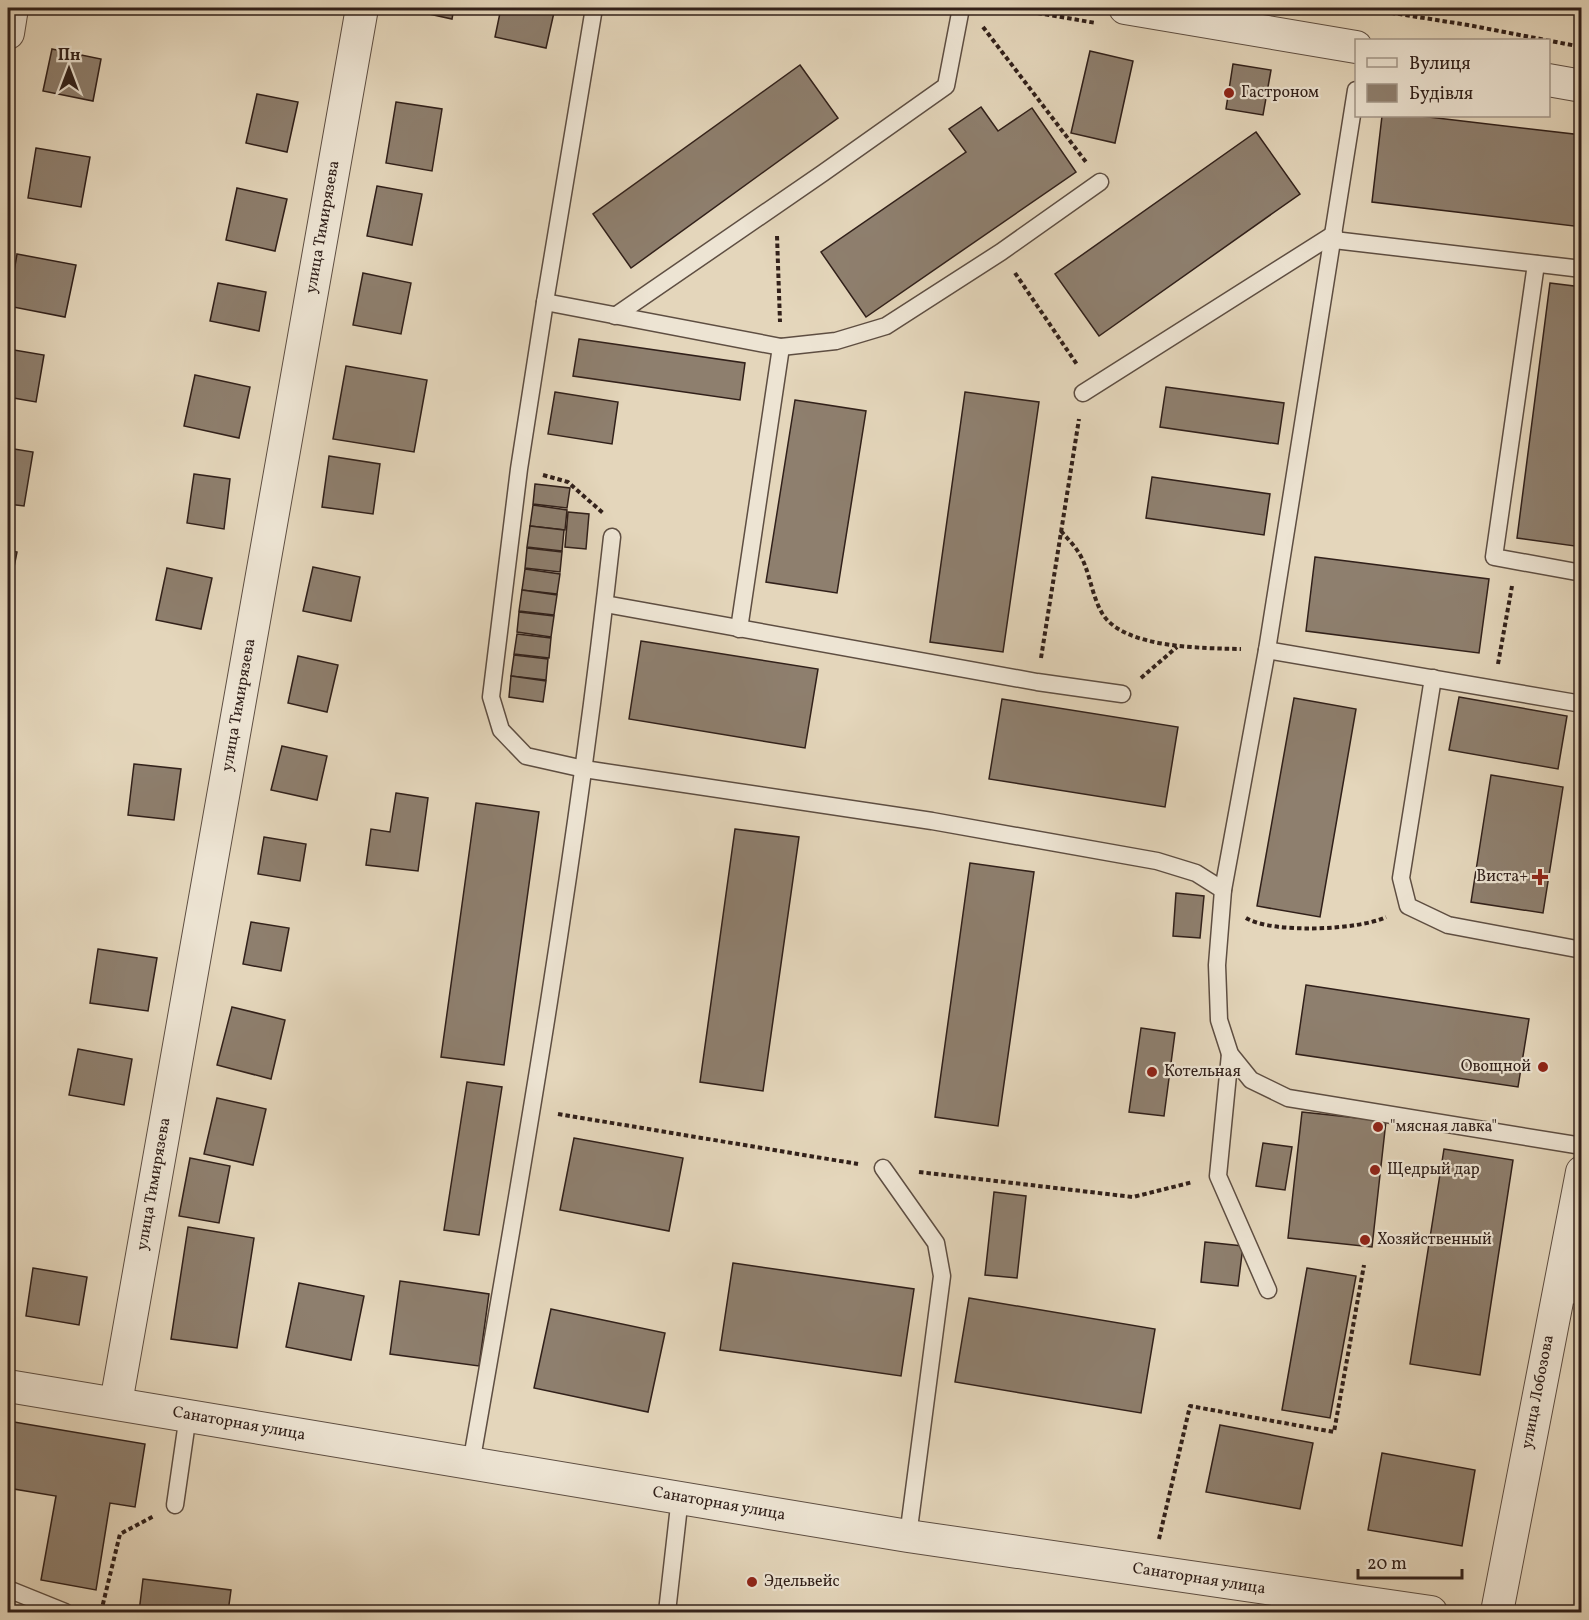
<svg xmlns="http://www.w3.org/2000/svg" width="1589" height="1620" viewBox="0 0 1589 1620" font-family="Vollkorn,serif">
  <style>
    .building { fill: #8e7f6e; stroke: #31201a; stroke-width: 1.5 }
    .lines { fill: none; stroke-linecap: round; stroke-linejoin: round }
    .service-casing { stroke: #5e4e42; stroke-width: 19 }
    .minor-casing { stroke: #5e4e42; stroke-width: 34 }
    .path { stroke: #31201a; stroke-width: 4; stroke-dasharray: 4.5 3; stroke-linecap: butt }
    .service { stroke: #ede4d3; stroke-width: 16 }
    .minor { stroke: #ede4d3; stroke-width: 32 }
    .poi-dot { fill: #8f2418; stroke: #ede4d3; stroke-width: 2 }
    .labels { text-anchor: middle; dominant-baseline: central; stroke-width: 4.5; stroke-linejoin: round; paint-order: stroke }
    .poi-label { font-size: 16px; fill: #31201a; stroke: #ede4d3; text-anchor: start }
    .street-label { font-size: 16px; fill: #31201a; stroke: #ede4d3 }
  </style>
  <rect width="100%" height="100%" fill="#e4d6bb"/>
  <filter id="stains"><feTurbulence type="fractalNoise" baseFrequency=".00333" numOctaves="4"/><feColorMatrix values="0 0 0 0 .2 0 0 0 0 .09 0 0 0 0 .02 0 0 0 .5 -.17"/></filter>
  <radialGradient id="worn" r=".72"><stop offset=".6" stop-color="#630" stop-opacity="0"/><stop offset="1" stop-color="#630" stop-opacity=".3"/></radialGradient>
  <!-- building -->
  <g class="building">
    <polygon points="402,8 454,8 452,19"/>
    <polygon points="501,8 555,8 546,48 495,37"/>
    <polygon points="52,49 101,59 93,101 43,91"/>
    <polygon points="1090,51 1133,61 1115,143 1071,133"/>
    <polygon points="1233,64 1271,70 1263,115 1226,109"/>
    <polygon points="800,65 838,118 631,268 593,214"/>
    <polygon points="257,94 298,102 287,152 246,143"/>
    <polygon points="396,102 442,109 432,171 386,163"/>
    <polygon points="981,107 998,131 1032,108 1076,172 866,317 821,252 966,152 949,129"/>
    <polygon points="1382,116 1420,116 1582,135 1582,227 1372,202"/>
    <polygon points="1256,132 1300,194 1099,336 1055,274"/>
    <polygon points="36,148 90,157 81,207 28,198"/>
    <polygon points="377,186 422,194 412,245 367,236"/>
    <polygon points="237,188 287,199 275,251 226,240"/>
    <polygon points="17,254 76,265 65,317 8,306"/>
    <polygon points="363,273 411,283 401,334 353,325"/>
    <polygon points="218,283 266,292 259,331 210,321"/>
    <polygon points="1550,283 1582,287 1582,547 1517,538"/>
    <polygon points="579,339 745,363 740,400 573,376"/>
    <polygon points="8,349 44,355 36,402 8,397"/>
    <polygon points="346,366 427,380 414,452 333,439"/>
    <polygon points="195,375 250,387 239,438 184,426"/>
    <polygon points="1166,387 1284,403 1278,444 1160,427"/>
    <polygon points="555,392 618,402 612,444 548,434"/>
    <polygon points="965,392 1039,402 1003,652 930,642"/>
    <polygon points="795,400 866,411 837,593 766,582"/>
    <polygon points="8,448 33,452 24,506 8,504"/>
    <polygon points="329,456 380,464 373,514 322,507"/>
    <polygon points="194,474 230,479 224,529 187,523"/>
    <polygon points="1152,477 1270,494 1264,535 1146,518"/>
    <polygon points="535,484 570,488 567,508 533,504"/>
    <polygon points="533,505 567,510 565,530 530,526"/>
    <polygon points="568,512 589,514 586,549 565,547"/>
    <polygon points="530,526 564,530 562,551 527,547"/>
    <polygon points="527,548 562,552 560,572 525,568"/>
    <polygon points="8,550 17,552 8,597"/>
    <polygon points="1315,557 1489,579 1479,653 1306,631"/>
    <polygon points="313,567 360,577 351,621 303,611"/>
    <polygon points="167,568 212,578 201,629 156,620"/>
    <polygon points="525,569 560,574 557,594 522,590"/>
    <polygon points="522,590 557,595 554,615 519,611"/>
    <polygon points="519,612 554,616 551,637 517,632"/>
    <polygon points="517,634 551,638 549,658 514,654"/>
    <polygon points="641,641 818,669 805,748 629,719"/>
    <polygon points="514,655 548,659 546,680 511,676"/>
    <polygon points="298,656 338,665 327,712 288,703"/>
    <polygon points="511,676 546,681 543,702 509,697"/>
    <polygon points="1459,697 1567,716 1558,769 1449,750"/>
    <polygon points="1294,698 1356,709 1320,917 1257,906"/>
    <polygon points="1002,699 1178,727 1165,807 989,779"/>
    <polygon points="282,746 327,756 317,800 271,790"/>
    <polygon points="134,764 181,769 174,820 128,815"/>
    <polygon points="1491,775 1563,787 1543,913 1471,902"/>
    <polygon points="396,793 428,798 418,871 366,865 371,829 390,832"/>
    <polygon points="476,803 539,812 504,1065 441,1057"/>
    <polygon points="735,829 799,837 763,1091 700,1082"/>
    <polygon points="264,837 306,844 300,881 258,874"/>
    <polygon points="970,863 1034,872 998,1126 935,1117"/>
    <polygon points="1176,893 1204,896 1200,938 1173,936"/>
    <polygon points="251,922 289,928 281,971 243,964"/>
    <polygon points="98,949 157,958 148,1011 90,1003"/>
    <polygon points="1306,985 1529,1019 1518,1087 1296,1054"/>
    <polygon points="232,1007 285,1020 271,1079 217,1065"/>
    <polygon points="1141,1028 1175,1033 1164,1116 1129,1112"/>
    <polygon points="78,1049 132,1059 124,1105 69,1095"/>
    <polygon points="467,1082 502,1087 479,1235 444,1230"/>
    <polygon points="217,1098 266,1109 253,1165 204,1154"/>
    <polygon points="1302,1112 1386,1121 1372,1247 1288,1238"/>
    <polygon points="574,1138 683,1158 669,1231 560,1210"/>
    <polygon points="1263,1143 1292,1147 1285,1190 1256,1186"/>
    <polygon points="1444,1149 1513,1160 1480,1375 1410,1364"/>
    <polygon points="190,1158 230,1166 219,1223 179,1216"/>
    <polygon points="994,1192 1026,1196 1017,1278 985,1275"/>
    <polygon points="188,1227 254,1238 237,1348 171,1339"/>
    <polygon points="1205,1242 1243,1246 1238,1286 1201,1282"/>
    <polygon points="733,1263 914,1289 901,1376 720,1350"/>
    <polygon points="33,1268 87,1277 79,1325 26,1316"/>
    <polygon points="1307,1268 1356,1276 1330,1418 1282,1410"/>
    <polygon points="400,1281 489,1294 479,1366 390,1354"/>
    <polygon points="299,1283 364,1296 351,1360 286,1347"/>
    <polygon points="969,1298 1155,1329 1141,1413 955,1382"/>
    <polygon points="551,1309 665,1333 648,1412 534,1388"/>
    <polygon points="8,1421 145,1444 135,1507 110,1503 96,1590 41,1580 56,1496 8,1488"/>
    <polygon points="1220,1425 1313,1443 1300,1509 1206,1492"/>
    <polygon points="1382,1453 1475,1470 1462,1546 1368,1530"/>
    <polygon points="143,1579 231,1590 228,1612 139,1612"/>
    <polygon points="8,1605 40,1608 40,1612 8,1612"/>
    <polygon points="705,1606 744,1612 704,1612"/>
  </g>
  <g class="lines">
    <defs>
      <g id="service">
        <polyline points="594,8 545,302 519,469 491,697 501,730 526,756 584,769 932,821 1157,861 1196,873 1223,890"/>
        <polyline points="1356,90 1267,650 1223,890 1217,965 1219,1020 1230,1054 1251,1080 1288,1098 1582,1146"/>
        <polyline points="1334,240 1582,269"/>
        <polyline points="1536,264 1494,557 1582,573"/>
        <polyline points="545,302 781,347 836,341 886,326 1001,252 1100,182"/>
        <polyline points="615,316 823,173 946,86 961,8"/>
        <polyline points="1083,393 1334,234"/>
        <polyline points="605,604 1037,682 1122,694"/>
        <polyline points="739,629 781,347"/>
        <polyline points="1267,650 1582,704"/>
        <polyline points="1433,678 1401,878 1408,906 1448,925 1582,950"/>
        <polyline points="1230,1054 1218,1176 1268,1290"/>
        <polyline points="883,1168 936,1243 942,1276 908,1536"/>
        <polyline points="1557,1292 1582,1297"/>
        <path d="M471 1464C525 1156 578 848 612 537"/>
        <polyline points="175,1505 188,1415"/>
        <polyline points="8,1589 65,1612"/>
        <polyline points="667,1612 680,1497"/>
      </g>
      <g id="minor">
        <polyline points="1125,8 1356,47"/>
        <polyline points="8,33 12,8"/>
        <polyline points="1548,80 1582,86"/>
        <polyline points="8,1386 908,1536 1431,1612"/>
        <polyline points="116,1403 362,8"/>
        <polyline points="1497,1612 1582,1172"/>
      </g>
    </defs>
    <!-- service casing -->
    <use href="#service" class="service-casing"/>
    <!-- minor casing -->
    <use href="#minor" class="minor-casing"/>
    <!-- path -->
    <g class="path">
      <polyline points="1008,8 1096,23"/>
      <polyline points="1361,8 1468,25 1582,47"/>
      <polyline points="983,27 1086,162"/>
      <polyline points="777,236 780,322"/>
      <polyline points="1015,273 1078,366"/>
      <polyline points="543,475 568,482 604,514"/>
      <path d="M1061 531C1067 538 1074 545 1079 553 1090 571 1091 594 1102 613 1123 649 1204 648 1241 649"/>
      <polyline points="1581,630 1582,630"/>
      <polyline points="1041,658 1079,419"/>
      <polyline points="1498,664 1512,586"/>
      <polyline points="1141,678 1177,647"/>
      <path d="M1246 918C1272 934 1360 930 1386 917"/>
      <polyline points="558,1114 858,1164"/>
      <polyline points="919,1172 1133,1197 1193,1182"/>
      <polyline points="1159,1539 1190,1406 1334,1432 1364,1265"/>
      <polyline points="101,1612 120,1534 154,1516"/>
    </g>
    <!-- service -->
    <use href="#service" class="service"/>
    <!-- minor -->
    <use href="#minor" class="minor"/>
  </g>
  <!-- markers -->
  <g class="poi-dot">
    <circle cx="1229" cy="93" r="6"/>
    <path d="M1537 868h6v6h6v6h-6v6h-6v-6h-6v-6h6z"/>
    <circle cx="1543" cy="1067" r="6"/>
    <circle cx="1152" cy="1072" r="6"/>
    <circle cx="1378" cy="1127" r="6"/>
    <circle cx="1375" cy="1170" r="6"/>
    <circle cx="1365" cy="1240" r="6"/>
    <circle cx="752" cy="1582" r="6"/>
  </g>
  <g class="labels">
    <!-- poi labels -->
    <g class="poi-label">
      <text x="1241" y="93">Гастроном</text>
      <text x="1528" y="877" text-anchor="end">Виста+</text>
      <text x="1531" y="1067" text-anchor="end">Овощной</text>
      <text x="1164" y="1072">Котельная</text>
      <text x="1390" y="1127">"мясная лавка"</text>
      <text x="1387" y="1170">Щедрый дар</text>
      <text x="1377" y="1240">Хозяйственный</text>
      <text x="764" y="1582">Эдельвейс</text>
    </g>
    <!-- street labels -->
    <g class="street-label">
      <text transform="translate(323 227) rotate(-80)">улица Тимирязева</text>
      <text transform="translate(239 705) rotate(-80)">улица Тимирязева</text>
      <text transform="translate(154 1184) rotate(-80)">улица Тимирязева</text>
      <text transform="translate(1538 1392) rotate(-79)">улица Лобозова</text>
      <text transform="translate(239 1424) rotate(10)">Санаторная улица</text>
      <text transform="translate(719 1504) rotate(10)">Санаторная улица</text>
      <text transform="translate(1199 1579) rotate(9)">Санаторная улица</text>
    </g>
  </g>
  <!-- margin -->
  <rect width="1589" height="1620" fill="none" stroke="#e4d6bb" stroke-width="30"/>
  <rect x="9" y="9" width="1571" height="1602" fill="none" stroke="#31201a" stroke-width="3"/>
  <rect x="15" y="15" width="1559" height="1590" fill="none" stroke="#31201a" stroke-width="1.5"/>
  <!-- legend -->
  <rect x="1355" y="39" width="195" height="78" fill="#ede4d3" stroke="#a29689" stroke-width="1.5"/>
  <rect x="1367" y="58" width="30" height="9" fill="#ede4d3" stroke="#a29689" stroke-width="1.5"/>
  <text x="1409" y="69" font-size="18" fill="#31201a">Вулиця</text>
  <rect x="1367" y="84" width="30" height="18" fill="#8e7f6e" stroke="#a29689" stroke-width="1.5"/>
  <text x="1409" y="99" font-size="18" fill="#31201a">Будівля</text>
  <!-- north arrow -->
  <g transform="translate(69 69)" stroke="#ede4d3" stroke-width="4.5" paint-order="stroke">
  <path d="M0-4.5L10 22L0 15L-10 22Z" fill="#31201a"/>
  <text y="-9" font-size="16" font-weight="bold" text-anchor="middle" fill="#31201a">Пн</text>
  </g>
  <!-- scale -->
  <path d="M1358 1569v9h104v-9" fill="none" stroke="#31201a" stroke-width="3"/>
  <text x="1367" y="1569" font-size="18" fill="#31201a" stroke="#ede4d3" stroke-width="4.5" paint-order="stroke">20 m</text>
  <rect width="100%" height="100%" filter="url(#stains)"/>
  <rect width="100%" height="100%" fill="url(#worn)"/>
</svg>
